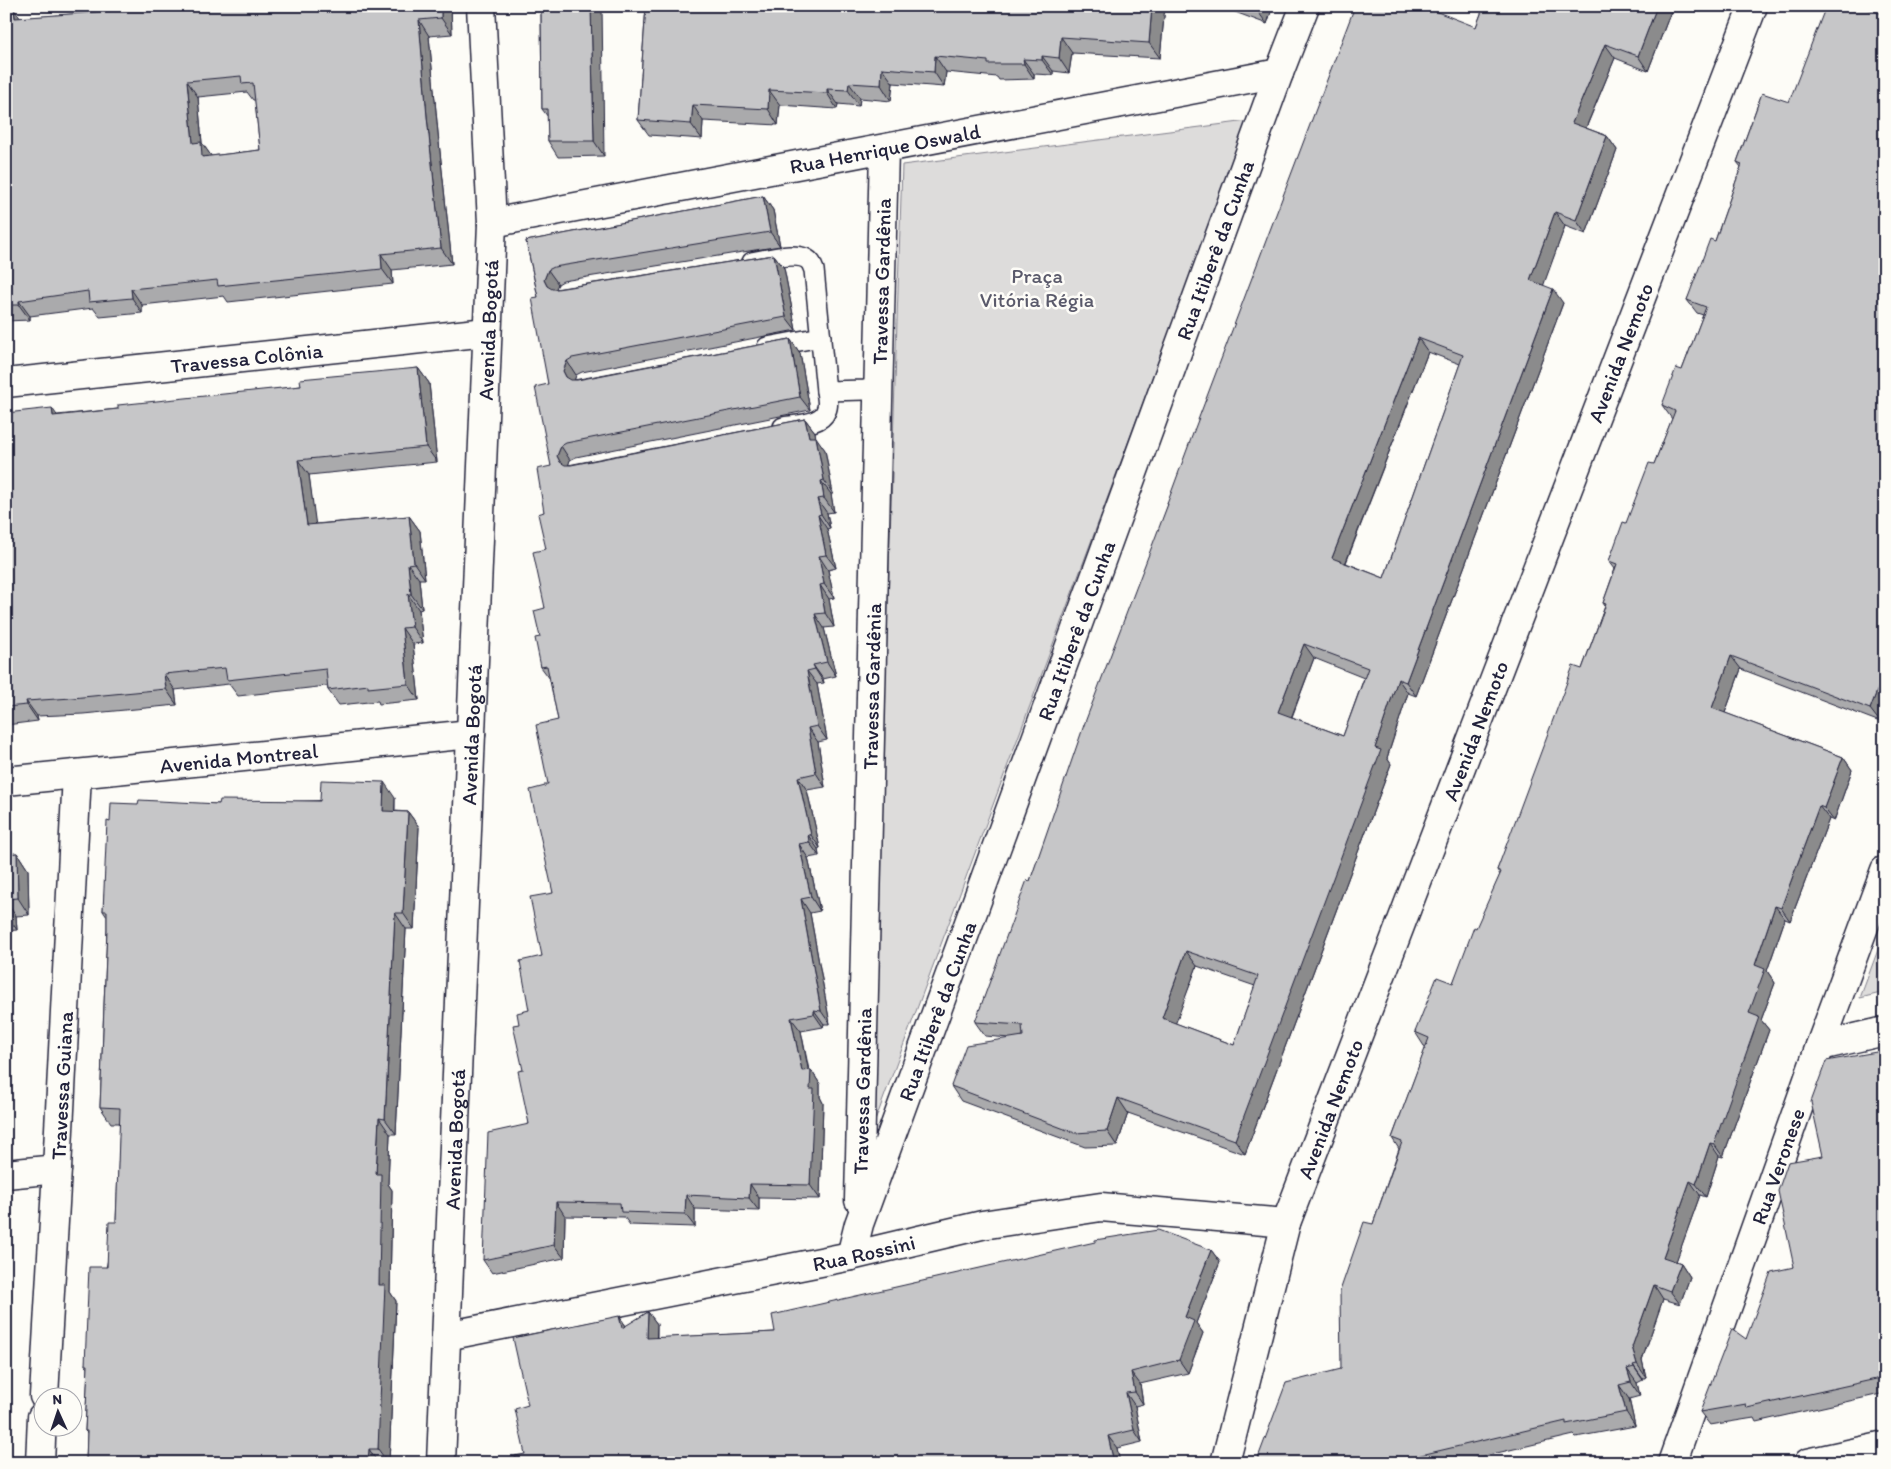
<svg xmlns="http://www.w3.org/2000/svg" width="1891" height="1469" viewBox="0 0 1891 1469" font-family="Itim,sans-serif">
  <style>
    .green { fill: #dddcdb; stroke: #807f8b }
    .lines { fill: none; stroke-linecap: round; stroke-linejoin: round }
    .service-casing { stroke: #22223b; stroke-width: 22 }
    .minor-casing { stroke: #22223b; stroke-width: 31 }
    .tertiary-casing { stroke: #22223b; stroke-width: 31 }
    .service { stroke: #fdfcf7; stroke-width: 19 }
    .minor { stroke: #fdfcf7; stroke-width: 28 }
    .tertiary { stroke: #fdfcf7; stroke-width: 28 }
    .wall { fill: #aaaaac; stroke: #22223b; fill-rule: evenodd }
    .shaded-wall { fill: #8b8b8c; stroke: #22223b }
    .building { fill: #c6c6c8; stroke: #22223b; fill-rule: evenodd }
    .labels { text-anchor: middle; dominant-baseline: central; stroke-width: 5; stroke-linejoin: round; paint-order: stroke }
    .street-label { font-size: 21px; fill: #22223b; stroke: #fdfcf7 }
    .park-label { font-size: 21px; fill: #5a5a6b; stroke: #fdfcf7 }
  </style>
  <rect width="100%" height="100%" fill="#fdfcf7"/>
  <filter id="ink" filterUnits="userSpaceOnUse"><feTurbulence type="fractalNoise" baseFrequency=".02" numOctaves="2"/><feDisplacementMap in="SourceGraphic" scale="10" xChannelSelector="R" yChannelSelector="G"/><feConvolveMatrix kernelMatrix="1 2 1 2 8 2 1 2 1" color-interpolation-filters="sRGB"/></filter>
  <g filter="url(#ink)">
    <!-- green -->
    <g class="green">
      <polygon points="1248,121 871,1132 902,165"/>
      <polygon points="1885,931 1885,992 1860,998"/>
    </g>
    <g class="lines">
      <defs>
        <g id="service">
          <path d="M752 262C765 260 802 249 811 263 812 265 813 268 814 270L826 391 865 390 878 387"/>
          <polyline points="767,347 821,337"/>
          <path d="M783 427C795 425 821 425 826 411 829 405 827 397 826 391"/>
        </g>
        <g id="minor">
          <path id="s1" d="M492 223 1279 73"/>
          <path id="s2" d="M6 383 487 332"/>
          <polyline points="1820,1046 1885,1031"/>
          <polyline points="6,1174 57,1169"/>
          <path id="s3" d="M859 1200 884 149"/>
          <path id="s4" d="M851 1256 859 1224 1279 73 1305 6"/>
          <path id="s5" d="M446 1336 851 1256 982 1225 1101 1207 1286 1223"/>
          <path id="s6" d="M44 1396 57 1169 77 774"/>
          <polyline points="40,1463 42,1417"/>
          <path id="s7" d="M1225 1463 1286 1223 1753 6"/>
          <path id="s8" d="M1672 1463 1820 1046 1885 870"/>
          <polyline points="1808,1463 1885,1446"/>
        </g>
        <g id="tertiary">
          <path id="s9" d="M6 781 471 734"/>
          <path id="s10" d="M441 1463 492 223 481 6"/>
        </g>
      </defs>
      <!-- service casing -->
      <use href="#service" class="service-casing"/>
      <!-- minor casing -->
      <use href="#minor" class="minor-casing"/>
      <!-- tertiary casing -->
      <use href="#tertiary" class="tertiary-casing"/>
      <!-- service -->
      <use href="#service" class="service"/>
      <!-- minor -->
      <use href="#minor" class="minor"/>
      <!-- tertiary -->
      <use href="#tertiary" class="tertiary"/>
    </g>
    <!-- wall -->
    <g class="wall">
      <path d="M126 6H451L452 34 429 36 438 133 452 264 392 270 393 284 228 302 224 296 142 305V313L100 317 93 308 30 316V320L6 321V10L21 18 111 11ZM247 92 253 100H255L260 150 211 156 202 143 198 97Z"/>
      <polygon points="541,6 604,156 558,157 548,141 548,117 542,109"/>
      <polygon points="646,6 1165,6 1160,58 1072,53 1069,73 1053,71 1053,75 1034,74 1034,79 999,80 997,77 946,72 944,87 893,83 891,101 860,98 859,106 838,104 837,109 780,105 778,125 703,121 702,139 649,135 638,120"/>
      <polygon points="1219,6 1273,6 1267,24"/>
      <path d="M1484 6H1673L1648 71 1615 58 1586 128 1607 136 1617 150 1586 234 1565 226 1543 285 1563 303 1416 696 1408 693 1387 758 1391 764 1245 1154 1128 1113 1117 1146 1085 1147 961 1101 951 1086 1009 1038 985 1036 975 1022 1030 881 1168 505 1167 504 1476 27ZM1428 352 1460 364 1384 578 1346 563ZM1314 658 1364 678 1343 736 1292 717ZM1197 966 1255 986 1234 1045 1175 1023Z"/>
      <polygon points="1762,93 1880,722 1741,669 1725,713 1843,757 1852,770 1834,821 1829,819 1790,921 1785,919 1767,971 1775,983 1761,1020 1769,1030 1723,1157 1719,1156 1706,1197 1700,1195 1676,1261 1681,1263 1690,1277 1680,1304 1663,1299 1642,1360 1646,1377 1643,1379 1643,1380 1637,1383 1640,1396 1629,1399 1635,1426 1576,1437 1574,1435 1454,1463 1256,1463 1341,1369 1373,1224 1399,1149 1392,1138 1426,1047 1424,1046 1415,1032 1453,983 1500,875 1497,870 1582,669 1605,606 1603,603 1615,569 1609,561 1654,464 1672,419 1662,405 1682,370 1703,315 1697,313 1687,300 1715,241 1741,167 1737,162"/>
      <polygon points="763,196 773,210 780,246 563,281 558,284 555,289 774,255 784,268 796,330 582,372 576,375 574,380 790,339 800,353 810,410 576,457 570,460 568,465 805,419 815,432 815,437 825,450 833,494 831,494 834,512 827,513 830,528 827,529 836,568 828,570 834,598 829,599 834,627 824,628 836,676 823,679 824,683 817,684 827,740 818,742 825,787 807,790 820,848 818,849 819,856 808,858 820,911 810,913 830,1024 824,1024 823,1027 801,1031 809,1070 811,1070 820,1084 820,1097 823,1103 820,1199 759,1198 759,1211 695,1209 695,1227 630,1225 624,1217 565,1216 564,1258 492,1273 483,1260 529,1124 519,1024 529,1010 542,956 553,893 545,786 548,784 558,720 550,679 541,667 540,637 545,608 546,549 544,512 551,466 548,384 538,297 526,241"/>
      <polygon points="418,368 429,383 437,462 309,475 315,524 409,516 420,531 425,579 419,579 422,609 419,610 423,643 413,644 419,700 379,704 378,701 339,705 328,690 327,686 238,696 229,684 175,690 177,705 83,714 37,716 38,721 6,725 6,413 57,415 118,409 301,386"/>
      <polygon points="395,798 395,811 408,812 419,827 414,929 406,929 396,1134 390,1134 388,1184 392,1190 390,1292 396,1301 389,1463 86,1463 87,1433 85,1431 88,1368 85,1365 116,1222 120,1123 111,1123 100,1107 107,929 107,917 103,911 110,822 138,804 219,804"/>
      <polygon points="17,853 28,870 29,915 16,916 17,930 6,931 6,854"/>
      <polygon points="1882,1051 1885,1055 1885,1393 1756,1422 1754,1418 1710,1425 1700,1412 1746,1339 1794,1267 1823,1156"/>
      <polygon points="1211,1250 1220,1262 1196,1323 1203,1333 1188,1373 1140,1384 1143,1404 1135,1406 1142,1442 1117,1448 1120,1463 517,1463 525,1454 528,1405 619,1316 626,1326 648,1312 657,1324 657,1338 775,1332"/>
    </g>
    <!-- shaded-wall -->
    <g class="shaded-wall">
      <polygon points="441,6 451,6 452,34 441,18"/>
      <polygon points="591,6 602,6 604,156 594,141"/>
      <polygon points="1152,6 1165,6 1160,58 1149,43"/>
      <polygon points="1257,6 1273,6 1267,24 1256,9"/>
      <polygon points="1657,6 1673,6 1648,71 1638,56"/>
      <polygon points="14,9 25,25 15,18"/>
      <polygon points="419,20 429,36 438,133 452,264 441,248 427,117"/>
      <polygon points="1061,37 1072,53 1069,73 1059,58"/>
      <polygon points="1605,44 1615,58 1582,137 1572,123"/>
      <polygon points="935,56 946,72 944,87 934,72"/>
      <polygon points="1042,56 1053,71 1053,75 1042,60"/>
      <polygon points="1023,59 1034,74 1034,79 1024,64"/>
      <polygon points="882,68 893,83 891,101 881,85"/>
      <polygon points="187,81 198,97 202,143 212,157 213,172 193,143"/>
      <polygon points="849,83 860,98 859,106 848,90"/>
      <polygon points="827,89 838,104 837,109 827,93"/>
      <polygon points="769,90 780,105 778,125 768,109"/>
      <polygon points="693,105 703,121 702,139 691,124"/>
      <polygon points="1607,136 1617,150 1586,234 1576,220"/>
      <polygon points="763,196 773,210 780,246 770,232"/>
      <polygon points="1555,212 1565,226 1540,295 1530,280"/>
      <polygon points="381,254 392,270 393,284 382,269"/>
      <polygon points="774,255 784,268 796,330 786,317"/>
      <polygon points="548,270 558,284 554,293 547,286 544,280"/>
      <polygon points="131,289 142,305 142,313 132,298"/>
      <polygon points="1553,289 1563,303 1416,696 1406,682"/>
      <polygon points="19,301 30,316 30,320 19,305"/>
      <polygon points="1418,338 1428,352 1342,572 1332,558"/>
      <polygon points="790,339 800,353 810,410 800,397"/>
      <polygon points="567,361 576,375 573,385 566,377 563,371"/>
      <polygon points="418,368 429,383 437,462 426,447"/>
      <polygon points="52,408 63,424 53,416"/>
      <polygon points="805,419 815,432 818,451 809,437"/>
      <polygon points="816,437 825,450 833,494 824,480"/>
      <polygon points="561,446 570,460 567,470 560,462 557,456"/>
      <polygon points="298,460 309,475 318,541 307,525"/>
      <polygon points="821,481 831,494 834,512 824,498"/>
      <polygon points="817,499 827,513 830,528 821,514"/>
      <polygon points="818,515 827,529 836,568 826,555"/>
      <polygon points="409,516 420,531 425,579 414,563"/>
      <polygon points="819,556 828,570 834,598 824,584"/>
      <polygon points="408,564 419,579 422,609 411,594"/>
      <polygon points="820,585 829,599 834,627 825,613"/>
      <polygon points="408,594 419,610 423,643 412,627"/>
      <polygon points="815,614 824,628 836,676 827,662"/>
      <polygon points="402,628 413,644 419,700 408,684"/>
      <polygon points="1304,644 1314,658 1288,726 1278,712"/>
      <polygon points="1731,656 1741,669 1722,721 1712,708"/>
      <polygon points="813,665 823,679 824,683 815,669"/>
      <polygon points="1885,670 1885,709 1880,722 1870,709"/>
      <polygon points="807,671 817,684 827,740 817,726"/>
      <polygon points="164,674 175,690 177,705 166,689"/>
      <polygon points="1398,679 1408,693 1387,758 1391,764 1245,1154 1235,1140 1375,748"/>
      <polygon points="26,701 37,716 38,721 27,705"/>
      <polygon points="808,728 818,742 825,787 816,773"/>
      <polygon points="1843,757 1852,770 1834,821 1824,808"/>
      <polygon points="798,777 807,790 820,848 811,835"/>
      <polygon points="384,782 395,798 394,827 383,811"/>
      <polygon points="1819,806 1829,819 1790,921 1781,908"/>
      <polygon points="408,812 419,827 414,929 403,913"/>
      <polygon points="808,835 818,849 819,856 809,842"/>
      <polygon points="799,844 808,858 820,911 811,897"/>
      <polygon points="17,853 28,870 29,915 18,898"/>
      <polygon points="801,899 810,913 830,1024 821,1011"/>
      <polygon points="6,902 16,916 17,930 6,914"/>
      <polygon points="1775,906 1785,919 1767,971 1775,983 1761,1020 1769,1030 1723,1157 1714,1144 1749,1013 1755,965"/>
      <polygon points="395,913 406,929 396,1134 385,1119"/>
      <polygon points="1186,951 1197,966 1172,1033 1162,1018"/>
      <polygon points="814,1010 824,1024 823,1027 814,1014"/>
      <polygon points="791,1018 801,1031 810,1079 811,1070 820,1084 820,1097 823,1103 820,1199 810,1185 810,1089 802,1071"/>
      <polygon points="1118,1098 1128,1113 1117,1146 1107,1131"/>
      <polygon points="379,1118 390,1134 388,1184 392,1190 390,1292 396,1301 389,1463 388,1463 378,1449 379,1285 376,1174"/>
      <polygon points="1710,1143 1719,1156 1706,1197 1696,1184"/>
      <polygon points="1690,1181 1700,1195 1673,1270 1663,1257"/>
      <polygon points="750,1184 759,1198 759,1211 749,1198"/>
      <polygon points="686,1195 695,1209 695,1227 685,1214"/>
      <polygon points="556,1202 565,1216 564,1258 554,1245"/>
      <polygon points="1211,1250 1220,1262 1196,1323 1203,1333 1188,1373 1179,1360 1185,1317"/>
      <polygon points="1681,1263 1690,1277 1680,1304 1670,1291"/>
      <polygon points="1654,1285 1663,1299 1642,1360 1646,1377 1637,1364 1632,1347"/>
      <polygon points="648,1312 657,1324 656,1351 647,1338"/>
      <polygon points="619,1316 628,1329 622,1328"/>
      <polygon points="1882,1356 1885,1361 1885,1369"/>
      <polygon points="1633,1365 1643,1379 1643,1380 1634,1367"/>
      <polygon points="1627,1369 1637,1383 1640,1396 1631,1382"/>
      <polygon points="1131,1372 1140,1384 1143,1404 1135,1392"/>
      <polygon points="1619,1385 1629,1399 1635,1426 1626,1412"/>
      <polygon points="1126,1393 1135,1406 1142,1442 1134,1430"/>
      <polygon points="1108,1436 1117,1448 1120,1463 1114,1463"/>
      <polygon points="369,1449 378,1463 368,1463"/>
    </g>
    <!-- building -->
    <g class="building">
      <path d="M126 6H441V18L419 20 427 117 441 248 381 254 382 269 218 286 217 280 131 289 132 298 89 302 88 291 19 301V305H6V10L14 9 15 18 111 11V8ZM241 76 242 84 253 83 260 150 202 157 201 142 193 143 187 81Z"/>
      <polygon points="541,6 591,6 594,141 548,141 547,109 542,109"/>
      <polygon points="646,6 1152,6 1149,43 1061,37 1059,58 1042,56 1042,60 1023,59 1024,64 988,64 988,61 935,56 934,72 882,68 881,85 849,83 848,90 827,89 827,93 769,90 768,109 693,105 691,124 638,120"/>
      <polygon points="1249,6 1257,6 1256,9"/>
      <path d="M1355 6H1422L1476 27 1484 6H1657L1638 56 1605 44 1572 123 1607 136 1576 220 1555 212 1530 280 1553 289 1406 682 1398 679 1375 748 1381 750 1235 1140 1118 1098 1107 1131 1075 1133 951 1086 966 1045 1023 1036 1022 1025 975 1022 1027 880 1030 881 1084 725 1168 504H1167L1195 428ZM1418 338 1463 355 1384 578 1332 558ZM1304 644 1368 668 1343 736 1278 712ZM1186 951 1258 976 1234 1045 1162 1018Z"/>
      <polygon points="1826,6 1861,6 1885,15 1885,670 1870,709 1731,656 1712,708 1843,757 1824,808 1819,806 1781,908 1775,906 1755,965 1765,969 1749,1013 1759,1017 1714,1144 1710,1143 1696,1184 1690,1181 1663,1257 1681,1263 1670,1291 1654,1285 1632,1347 1637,1364 1633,1365 1634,1367 1627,1369 1631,1382 1619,1385 1626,1412 1566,1424 1566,1421 1387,1463 1256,1463 1286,1383 1341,1369 1340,1291 1364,1222 1373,1224 1402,1142 1392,1138 1429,1038 1415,1032 1437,977 1453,983 1474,927 1476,928 1501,872 1497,870 1573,666 1582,669 1606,604 1603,603 1617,564 1609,561 1623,522 1626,523 1649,463 1654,464 1675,411 1662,405 1676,368 1682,370 1706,307 1687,300 1710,239 1715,241 1742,164 1737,162 1762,93 1789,102"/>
      <polygon points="763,196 770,232 554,267 548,270 544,280 547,286 552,289 557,289 774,255 786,317 572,358 567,361 563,371 566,377 571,380 577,380 790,339 800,397 566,443 561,446 557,456 560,462 565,465 571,465 805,419 809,437 816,437 824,480 821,481 824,498 817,499 821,514 818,515 826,555 819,556 824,584 820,585 825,613 815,614 827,662 813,665 815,669 807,671 817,726 808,728 816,773 798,777 811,835 808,835 809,842 799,844 811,897 801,899 821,1011 814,1010 814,1014 791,1018 802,1071 811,1070 810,1089 814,1089 810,1185 750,1184 749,1198 686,1195 685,1214 621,1212 620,1203 556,1202 554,1245 483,1260 488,1133 529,1124 518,1071 523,1070 513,1025 519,1024 517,1013 529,1010 520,961 542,956 530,897 553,893 530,790 545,786 545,784 548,784 536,725 558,720 547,666 541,667 535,638 540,637 534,611 545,608 533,552 546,549 538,514 544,512 537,469 551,466 535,387 548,384 532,298 538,297 526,241"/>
      <polygon points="418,368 426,447 298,460 307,525 409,516 414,563 408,564 411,594 408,594 412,627 402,628 408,684 368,688 368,685 328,690 326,669 227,680 225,668 164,674 166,689 72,698 26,701 27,705 6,707 6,413 52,408 53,416 118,409 118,405 301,386 300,379"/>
      <polygon points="321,780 384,782 383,811 408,812 403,913 395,913 385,1119 379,1118 376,1174 381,1174 379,1285 385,1285 378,1449 369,1449 368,1463 86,1463 87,1431 85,1431 88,1365 85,1365 89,1267 107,1267 109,1222 116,1222 120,1108 100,1107 107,929 107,911 103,911 107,821 110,822 111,803 138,804 139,800 219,804 220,800 320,801"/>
      <polygon points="17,853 18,898 6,899 6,854"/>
      <polygon points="1882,1051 1883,1056 1885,1055 1885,1356 1882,1356 1885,1369 1885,1377 1747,1408 1746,1404 1700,1412 1732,1329 1746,1339 1771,1272 1794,1267 1778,1191 1788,1162 1823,1156 1811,1102 1826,1061"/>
      <polygon points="1158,1230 1211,1250 1185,1317 1194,1321 1179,1360 1131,1372 1135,1392 1126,1393 1134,1430 1108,1436 1114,1463 517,1463 515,1456 525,1454 515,1409 528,1405 513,1338 619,1316 622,1328 648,1312 647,1338 775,1332 772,1315 1095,1242 1095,1240"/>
    </g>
  </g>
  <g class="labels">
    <!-- street labels -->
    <g class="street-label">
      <text stroke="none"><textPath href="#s1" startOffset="400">Rua Henrique Oswald</textPath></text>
      <text stroke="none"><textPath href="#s4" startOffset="1070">Rua Itiberê da Cunha</textPath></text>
      <text stroke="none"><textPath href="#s3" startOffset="919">Travessa Gardênia</textPath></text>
      <text stroke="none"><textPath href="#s10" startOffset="1134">Avenida Bogotá</textPath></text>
      <text stroke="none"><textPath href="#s7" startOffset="1180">Avenida Nemoto</textPath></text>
      <text stroke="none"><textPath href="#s2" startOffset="242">Travessa Colônia</textPath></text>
      <text stroke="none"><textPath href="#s4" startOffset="665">Rua Itiberê da Cunha</textPath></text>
      <text stroke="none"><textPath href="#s3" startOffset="514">Travessa Gardênia</textPath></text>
      <text stroke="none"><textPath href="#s7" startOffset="775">Avenida Nemoto</textPath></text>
      <text stroke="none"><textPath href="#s10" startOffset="729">Avenida Bogotá</textPath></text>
      <text stroke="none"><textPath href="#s9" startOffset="234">Avenida Montreal</textPath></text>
      <text stroke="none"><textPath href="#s4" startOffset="260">Rua Itiberê da Cunha</textPath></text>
      <text stroke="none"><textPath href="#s6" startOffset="311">Travessa Guiana</textPath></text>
      <text stroke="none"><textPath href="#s3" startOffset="109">Travessa Gardênia</textPath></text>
      <text stroke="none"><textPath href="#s7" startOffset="370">Avenida Nemoto</textPath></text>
      <text stroke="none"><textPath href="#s10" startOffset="324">Avenida Bogotá</textPath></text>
      <text stroke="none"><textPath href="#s8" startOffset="315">Rua Veronese</textPath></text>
      <text stroke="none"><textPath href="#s5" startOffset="426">Rua Rossini</textPath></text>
    </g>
    <!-- park labels -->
    <g class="park-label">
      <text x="1037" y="275">Praça<tspan x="1037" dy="24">Vitória Régia</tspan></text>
    </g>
  </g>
  <!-- margin -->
  <rect width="1891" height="1469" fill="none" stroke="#fdfcf7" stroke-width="25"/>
  <rect x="12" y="12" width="1866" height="1444" fill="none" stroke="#22223b" stroke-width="2" filter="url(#ink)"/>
  <!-- north arrow -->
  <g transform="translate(58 1412) rotate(357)"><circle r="24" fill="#fdfcf7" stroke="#a5a5ac"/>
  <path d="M0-4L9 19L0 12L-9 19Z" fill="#22223b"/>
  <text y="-8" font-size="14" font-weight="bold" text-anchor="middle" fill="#22223b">N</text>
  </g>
</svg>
